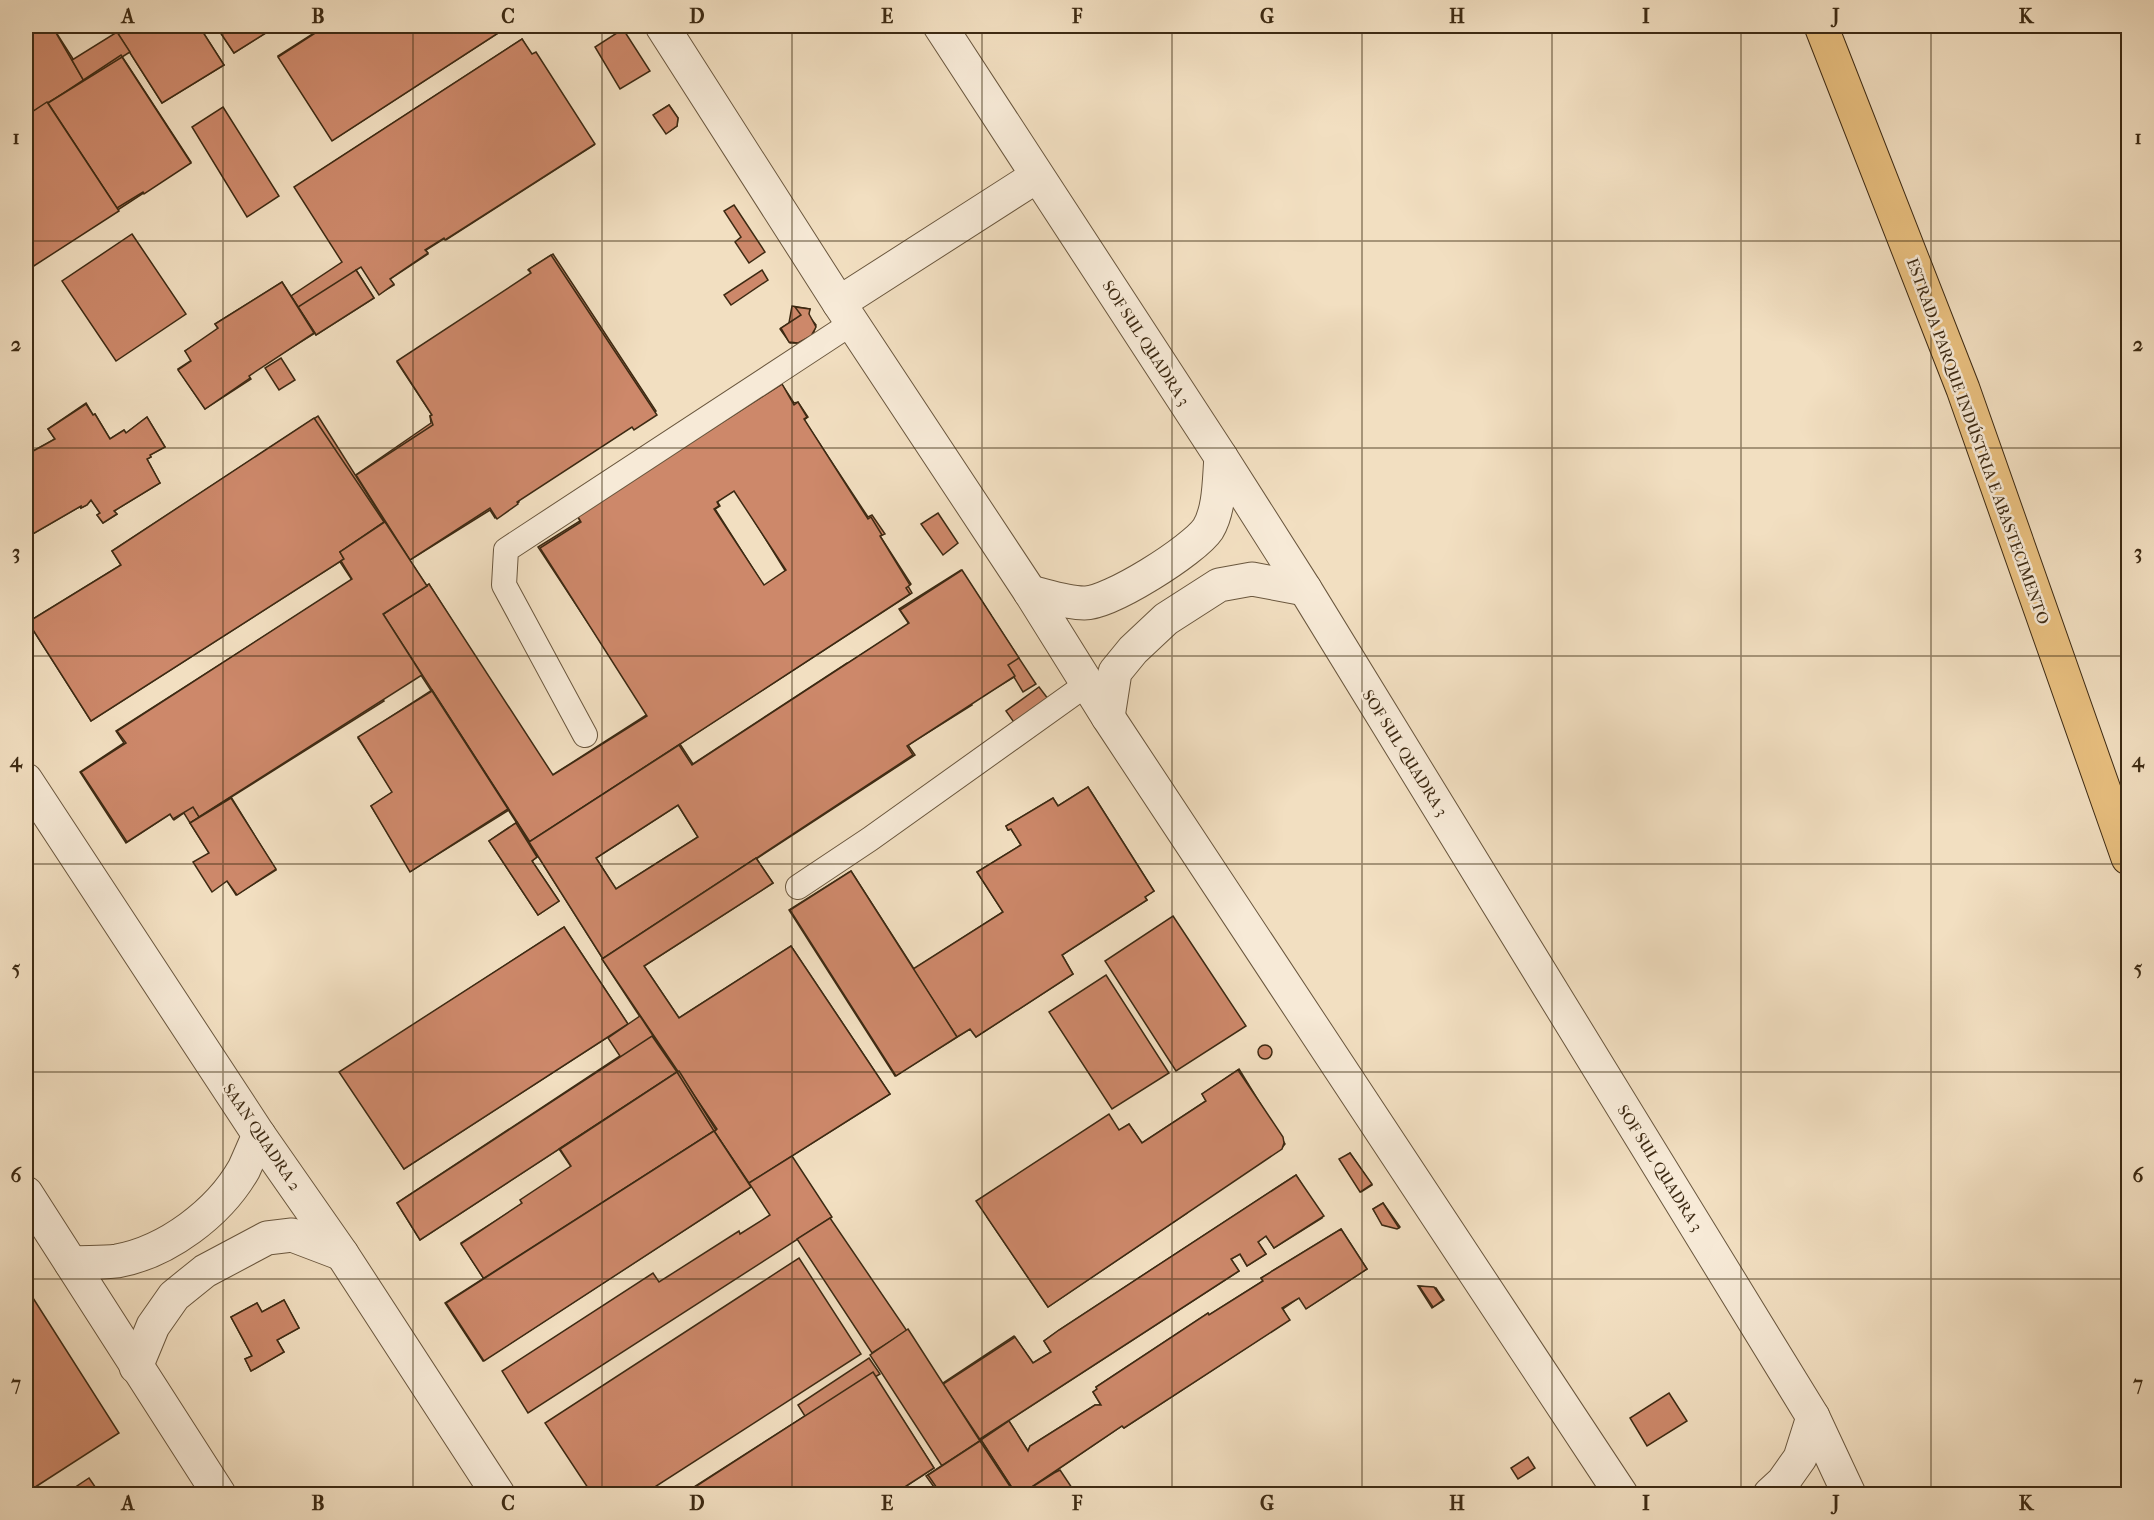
<svg xmlns="http://www.w3.org/2000/svg" width="2154" height="1520" viewBox="0 0 2154 1520" font-family="'IM FELL French Canon',serif">
  <style>
    .building { fill: #cd886a; stroke: #3d2a13; stroke-width: 1.5; fill-rule: evenodd }
    .lines { fill: none; stroke-linecap: round; stroke-linejoin: round }
    .service-casing { stroke: #6a573e; stroke-width: 26 }
    .minor-casing { stroke: #6a573e; stroke-width: 35 }
    .trunk-casing { stroke: #3d2a13; stroke-width: 35 }
    .service { stroke: #f7ead7; stroke-width: 24 }
    .minor { stroke: #f7ead7; stroke-width: 33 }
    .trunk { stroke: #e9c080; stroke-width: 33 }
    .grid { fill: none; stroke: #3d2a13; stroke-width: 1.5; stroke-opacity: 0.55 }
    .labels { text-anchor: middle; dominant-baseline: central; stroke-width: 5; stroke-linejoin: round; paint-order: stroke }
    .street-label { font-size: 16px; fill: #3d2a13; stroke: #f7ead7 }
    .neatline { fill: none; stroke: #3d2a13; stroke-width: 2 }
    .grid-label { font-size: 20px; text-anchor: middle; font-weight: bold; fill: #3d2a13 }
  </style>
  <rect width="100%" height="100%" fill="#f2dfc1"/>
  <filter id="stains"><feTurbulence type="fractalNoise" baseFrequency=".00333" numOctaves="4"/><feColorMatrix values="0 0 0 0 .2 0 0 0 0 .09 0 0 0 0 .02 0 0 0 .5 -.17"/></filter>
  <radialGradient id="worn" r=".72"><stop offset=".6" stop-color="#630" stop-opacity="0"/><stop offset="1" stop-color="#630" stop-opacity=".3"/></radialGradient>
  <!-- building -->
  <g class="building">
    <polygon points="26,26 52,26 86,79 26,118"/>
    <polygon points="26,26 52,26 84,81 26,116"/>
    <polygon points="113,26 199,26 224,65 162,103"/>
    <polygon points="113,26 199,26 224,65 162,103"/>
    <polygon points="216,26 277,26 234,53"/>
    <polygon points="216,26 277,26 234,53"/>
    <polygon points="325,26 509,26 333,140 278,56"/>
    <polygon points="326,26 509,26 332,141 278,57"/>
    <polygon points="623,29 650,71 620,89 595,47"/>
    <polygon points="117,32 130,52 84,81 72,60"/>
    <polygon points="522,39 532,56 536,54 594,145 446,240 445,238 426,250 428,254 390,279 394,285 379,294 351,250 347,253 311,199 314,196 304,181"/>
    <polygon points="522,39 532,54 536,52 595,144 445,240 444,238 425,250 428,253 390,279 394,284 379,295 361,267 356,270 374,298 316,335 291,296 342,262 294,187"/>
    <polygon points="121,55 191,162 26,270 26,118"/>
    <polygon points="122,57 191,163 144,194 143,192 117,208 48,103"/>
    <polygon points="47,102 119,211 26,271 26,116"/>
    <polygon points="669,105 678,118 677,126 668,132 655,114"/>
    <polygon points="669,105 678,118 677,126 666,134 653,115"/>
    <polygon points="223,107 279,196 247,217 192,127"/>
    <polygon points="734,205 765,252 749,263 735,242 741,237 724,211"/>
    <polygon points="132,234 186,314 116,361 62,281"/>
    <polygon points="553,254 656,411 517,500 519,502 495,518 490,510 410,560 353,477 431,423 430,416 432,415 397,362 532,274 528,270"/>
    <polygon points="551,255 657,415 634,430 632,427 517,502 518,504 497,519 490,508 410,560 356,475 433,425 430,416 432,415 397,361 531,273 529,269"/>
    <polygon points="356,270 374,298 316,335 298,307"/>
    <polygon points="762,270 768,280 731,305 724,295"/>
    <polygon points="282,282 315,333 248,375 251,379 205,409 178,369 192,360 185,351 219,330 215,324"/>
    <polygon points="282,282 314,333 249,376 250,378 205,409 178,370 191,361 185,351 218,328 215,324"/>
    <polygon points="792,306 810,309 808,315 816,325 813,335 799,343 790,343 780,329 789,323"/>
    <polygon points="795,307 810,309 809,314 816,327 811,336 798,343 789,342 781,328 801,315"/>
    <polygon points="281,358 295,380 279,390 265,368"/>
    <path d="M781 383 794 403 798 402 808 417 804 420 868 517 872 515 885 534 880 536 911 584 908 586 912 593 529 842 382 615 429 584 551 776 648 714 538 547 580 521 577 515ZM735 490 786 572 764 586 715 509 720 506 717 501Z"/>
    <path d="M782 384 794 405 798 402 807 417 804 419 868 519 871 517 882 535 880 536 910 585 906 588 910 594 530 842 383 614 429 584 553 775 647 716 540 548 581 522 577 515ZM734 491 786 570 764 585 714 509 719 506 717 502Z"/>
    <polygon points="86,403 93,415 95,414 110,439 124,430 126,433 147,417 165,447 150,455 151,457 147,459 160,483 114,511 117,514 103,523 97,515 100,513 91,500 87,505 81,508 81,506 31,535 26,526 26,455 55,439 48,429"/>
    <polygon points="86,404 93,415 95,414 110,439 124,430 126,433 147,417 165,447 150,455 151,457 147,459 160,483 114,511 117,514 103,523 97,515 100,513 91,500 87,505 81,508 81,506 31,535 26,526 26,455 55,439 48,429"/>
    <polygon points="318,416 385,522 340,552 344,559 91,721 28,622 121,565 112,551"/>
    <polygon points="314,418 384,522 340,552 344,559 91,721 28,622 121,565 112,551"/>
    <polygon points="938,513 958,543 943,555 921,524"/>
    <polygon points="384,522 427,586 382,615 413,662 375,688 384,701 190,823 184,813 174,820 170,814 126,843 80,772 124,743 116,731 352,580 340,562 344,559 340,552"/>
    <polygon points="385,522 427,586 383,614 422,675 199,817 193,807 173,819 170,814 127,842 81,772 126,743 117,731 352,579 341,561 344,559 340,552"/>
    <path d="M961 570 991 615 985 619 986 620 992 617 1036 684 1023 692 1014 677 973 702 971 699 969 700 972 705 908 745 915 755 603 959 529 842 680 744 693 764 847 663 854 675 848 663 909 624 899 609ZM678 805 698 837 616 889 596 858Z"/>
    <path d="M962 570 1019 658 1008 665 1015 676 907 746 913 755 603 959 529 842 679 745 692 765 909 623 900 610ZM678 805 698 837 616 889 596 858Z"/>
    <polygon points="1039,687 1052,704 1018,728 1006,711"/>
    <polygon points="432,690 509,810 411,871 371,806 393,792 358,738"/>
    <polygon points="432,691 508,809 410,872 371,806 392,792 358,737"/>
    <polygon points="1088,787 1154,891 1145,897 1147,900 1062,955 1073,974 976,1037 970,1029 895,1076 789,910 851,871 914,969 1003,912 977,872 1021,845 1011,829 1008,830 1006,826 1053,798 1058,806"/>
    <polygon points="1088,787 1154,891 1145,897 1147,900 1062,955 1073,974 976,1037 970,1029 957,1037 913,969 1003,912 977,872 1021,845 1011,829 1008,830 1006,826 1053,798 1058,806"/>
    <polygon points="231,797 276,870 236,895 190,823"/>
    <polygon points="231,798 276,869 237,895 227,881 212,892 193,862 209,853 190,823"/>
    <polygon points="517,822 537,857 532,861 559,901 538,915 489,841"/>
    <polygon points="516,823 537,857 532,861 559,901 538,915 489,841"/>
    <polygon points="756,858 773,883 644,966 679,1018 791,946 890,1094 749,1183 602,959"/>
    <polygon points="756,858 773,883 644,966 679,1018 791,946 890,1094 749,1183 714,1131 717,1129 602,959"/>
    <polygon points="851,871 957,1037 896,1076 790,910"/>
    <polygon points="1173,916 1246,1026 1176,1071 1105,961"/>
    <polygon points="564,927 628,1024 404,1169 341,1072"/>
    <polygon points="564,927 628,1024 404,1169 339,1072"/>
    <polygon points="1106,975 1169,1073 1112,1109 1049,1012"/>
    <polygon points="640,1016 677,1072 420,1240 397,1203 620,1056 608,1038"/>
    <polygon points="652,1036 677,1072 420,1240 397,1203"/>
    <circle cx="1265" cy="1052" r="7"/>
    <polygon points="1239,1069 1285,1144 1281,1149 1211,1195 1187,1212 1187,1213 1048,1307 987,1217 1129,1124 1142,1143 1206,1101 1202,1094"/>
    <polygon points="1238,1070 1283,1137 1284,1143 1282,1149 1048,1307 976,1201 1109,1114 1119,1130 1129,1124 1142,1143 1206,1101 1202,1094"/>
    <polygon points="679,1071 716,1130 484,1279 461,1243 522,1204 521,1201 572,1168 559,1149"/>
    <polygon points="677,1072 714,1131 484,1279 461,1244 522,1203 520,1200 571,1166 560,1149"/>
    <polygon points="714,1131 751,1187 483,1361 445,1303"/>
    <polygon points="714,1131 751,1187 484,1361 446,1303"/>
    <polygon points="1350,1153 1372,1185 1361,1192 1340,1160"/>
    <polygon points="1350,1153 1372,1184 1360,1192 1339,1159"/>
    <polygon points="792,1156 832,1217 528,1413 502,1371 653,1273 659,1282 739,1231 740,1234 770,1215 749,1183"/>
    <polygon points="1296,1175 1322,1218 1274,1248 1266,1236 1258,1242 1266,1254 1247,1266 1240,1254 1231,1259 1239,1271 979,1440 943,1383 1014,1336 1033,1363 1051,1352 1044,1341 1059,1330"/>
    <polygon points="1296,1175 1324,1216 1274,1248 1266,1236 1258,1242 1266,1254 1247,1266 1240,1254 1231,1259 1239,1271 980,1439 979,1438 943,1384 1015,1337 1033,1363 1051,1352 1044,1341 1059,1330"/>
    <polygon points="1383,1203 1400,1227 1398,1228 1383,1225 1373,1209"/>
    <polygon points="1383,1203 1399,1228 1397,1229 1382,1225 1373,1209"/>
    <polygon points="830,1218 907,1331 872,1353 797,1239"/>
    <polygon points="1341,1229 1367,1269 1307,1308 1300,1297 1283,1309 1289,1320 1124,1428 1122,1426 1022,1494 1015,1494 979,1440 1009,1421 1028,1451 1030,1446 1095,1405 1101,1405 1093,1392 1097,1389 1096,1387 1208,1313 1209,1315 1263,1281 1261,1278"/>
    <polygon points="1341,1229 1367,1269 1306,1309 1299,1298 1282,1308 1290,1320 1124,1428 1122,1426 1021,1494 1016,1494 981,1440 1009,1421 1028,1451 1030,1446 1095,1405 1101,1405 1093,1392 1097,1389 1096,1387 1208,1313 1209,1315 1263,1281 1261,1278"/>
    <polygon points="799,1258 861,1354 644,1494 592,1494 545,1423"/>
    <polygon points="1418,1286 1436,1288 1444,1300 1432,1308"/>
    <polygon points="1419,1286 1434,1287 1443,1300 1433,1307"/>
    <polygon points="26,1287 119,1433 26,1493"/>
    <polygon points="284,1300 299,1328 277,1340 284,1352 251,1371 245,1359 252,1356 231,1317 257,1303 262,1312"/>
    <polygon points="284,1300 299,1328 277,1340 284,1352 251,1371 245,1359 252,1356 231,1317 257,1303 262,1312"/>
    <polygon points="908,1329 980,1441 942,1466 870,1355"/>
    <polygon points="869,1358 880,1374 875,1377 934,1468 894,1494 683,1494 805,1416 798,1405"/>
    <polygon points="873,1372 934,1468 894,1494 684,1494"/>
    <polygon points="1669,1393 1687,1421 1647,1446 1630,1418"/>
    <polygon points="981,1440 1016,1494 939,1494 926,1476"/>
    <polygon points="980,1441 1015,1494 941,1494 928,1475"/>
    <polygon points="1528,1457 1535,1468 1518,1479 1511,1468"/>
    <polygon points="1060,1470 1076,1494 1021,1494 1054,1473"/>
    <polygon points="89,1478 100,1494 65,1494"/>
  </g>
  <g class="lines">
    <defs>
      <g id="service">
        <polyline points="585,735 504,585 506,550 852,323"/>
        <polyline points="798,887 870,839 1087,684"/>
      </g>
      <g id="minor">
        <polyline points="662,26 839,303 1030,592 1108,717 1621,1494"/>
        <polyline points="940,26 1221,457 1305,589 1813,1417 1849,1494"/>
        <polyline points="839,303 1037,176"/>
        <path d="M1030 592C1047 596 1066 603 1084 603 1109 604 1194 550 1208 529 1220 509 1219 479 1221 457"/>
        <polyline points="1108,717 1115,672 1133,650 1166,619 1219,585 1252,579 1305,589"/>
        <polyline points="26,780 259,1135 342,1254 498,1494"/>
        <polyline points="26,1193 219,1494"/>
        <path d="M71 1263C86 1262 103 1263 117 1261 167 1252 219 1213 244 1169 249 1158 254 1146 259 1135"/>
        <polyline points="136,1367 153,1326 174,1296 205,1271 267,1238 292,1235 342,1254"/>
        <polyline points="1770,1494 1783,1482 1800,1458 1813,1417"/>
      </g>
      <polyline id="trunk" points="1821,26 1963,389 2128,858"/>
    </defs>
    <!-- service casing -->
    <use href="#service" class="service-casing"/>
    <!-- minor casing -->
    <use href="#minor" class="minor-casing"/>
    <!-- trunk casing -->
    <use href="#trunk" class="trunk-casing"/>
    <!-- service -->
    <use href="#service" class="service"/>
    <!-- minor -->
    <use href="#minor" class="minor"/>
    <!-- trunk -->
    <use href="#trunk" class="trunk"/>
  </g>
  <!-- grid -->
  <path class="grid" d="M223 26V1494M413 26V1494M602 26V1494M792 26V1494M982 26V1494M1172 26V1494M1362 26V1494M1552 26V1494M1741 26V1494M1931 26V1494M26 241H2128M26 448H2128M26 656H2128M26 864H2128M26 1072H2128M26 1279H2128"/>
  <g class="labels">
    <!-- street labels -->
    <g class="street-label">
      <text transform="translate(1146 343) rotate(57)">SOF SUL QUADRA 3</text>
      <text transform="translate(1978 441) rotate(70)">ESTRADA PARQUE INDÚSTRIA E ABASTECIMENTO</text>
      <text transform="translate(1405 753) rotate(58)">SOF SUL QUADRA 3</text>
      <text transform="translate(262 1137) rotate(56)">SAAN QUADRA 2</text>
      <text transform="translate(1660 1168) rotate(58)">SOF SUL QUADRA 3</text>
    </g>
  </g>
  <!-- margin -->
  <rect width="2154" height="1520" fill="none" stroke="#f2dfc1" stroke-width="66"/>
  <rect x="33" y="33" width="2088" height="1454" class="neatline"/>
  <g class="grid-label">
    <text x="128" y="23">A</text>
    <text x="318" y="23">B</text>
    <text x="508" y="23">C</text>
    <text x="697" y="23">D</text>
    <text x="887" y="23">E</text>
    <text x="1077" y="23">F</text>
    <text x="1267" y="23">G</text>
    <text x="1457" y="23">H</text>
    <text x="1646" y="23">I</text>
    <text x="1836" y="23">J</text>
    <text x="2026" y="23">K</text>
    <text x="16" y="144">1</text>
    <text x="2138" y="144">1</text>
    <text x="16" y="351">2</text>
    <text x="2138" y="351">2</text>
    <text x="16" y="559">3</text>
    <text x="2138" y="559">3</text>
    <text x="16" y="767">4</text>
    <text x="2138" y="767">4</text>
    <text x="16" y="975">5</text>
    <text x="2138" y="975">5</text>
    <text x="16" y="1182">6</text>
    <text x="2138" y="1182">6</text>
    <text x="16" y="1390">7</text>
    <text x="2138" y="1390">7</text>
    <text x="128" y="1510">A</text>
    <text x="318" y="1510">B</text>
    <text x="508" y="1510">C</text>
    <text x="697" y="1510">D</text>
    <text x="887" y="1510">E</text>
    <text x="1077" y="1510">F</text>
    <text x="1267" y="1510">G</text>
    <text x="1457" y="1510">H</text>
    <text x="1646" y="1510">I</text>
    <text x="1836" y="1510">J</text>
    <text x="2026" y="1510">K</text>
  </g>
  <rect width="100%" height="100%" filter="url(#stains)"/>
  <rect width="100%" height="100%" fill="url(#worn)"/>
</svg>
